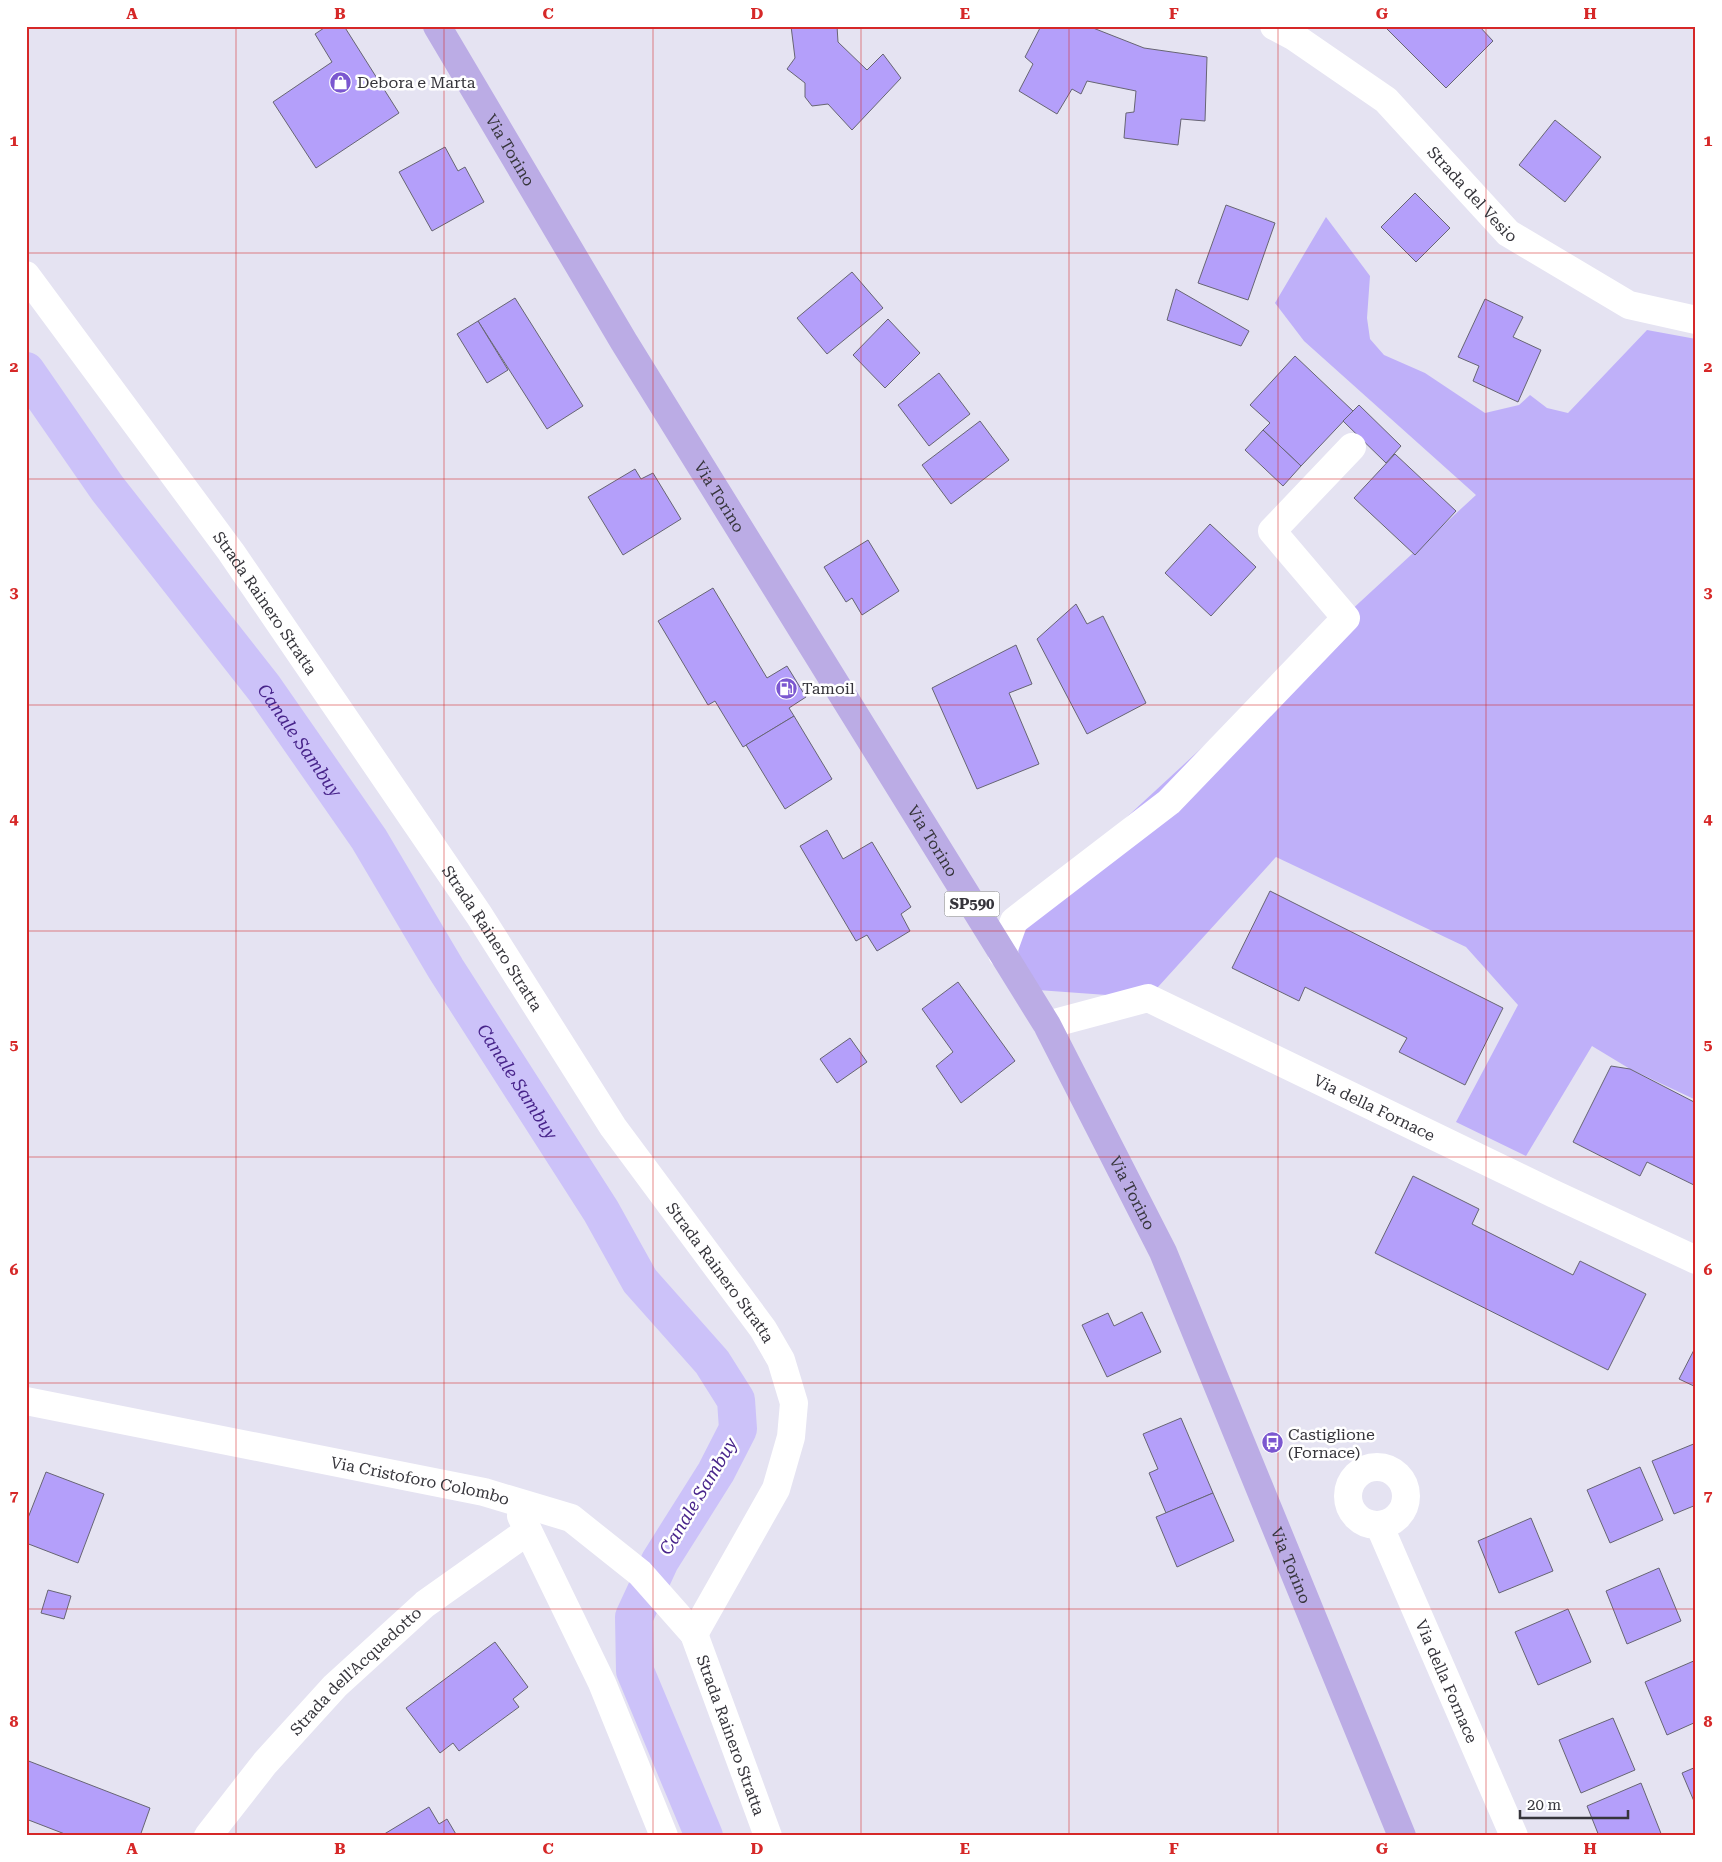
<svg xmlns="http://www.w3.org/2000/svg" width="1722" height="1862" viewBox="0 0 1722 1862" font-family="'Roboto Serif',serif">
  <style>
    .green { fill: #bfb0f9 }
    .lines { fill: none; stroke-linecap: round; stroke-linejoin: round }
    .canal { stroke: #ccc2f9; stroke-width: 38 }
    .building { fill: #b49ffa; stroke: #676573 }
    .minor { stroke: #fff; stroke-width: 28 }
    .primary { stroke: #bbace5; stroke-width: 28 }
    .grid { fill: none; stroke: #d62828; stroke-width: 1; stroke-opacity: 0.55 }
    .labels { text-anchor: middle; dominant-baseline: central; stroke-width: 5; stroke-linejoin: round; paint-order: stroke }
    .shield { fill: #fff; stroke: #727276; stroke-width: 1 }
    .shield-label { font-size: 15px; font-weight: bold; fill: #36353b }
    .poi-label { font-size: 16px; fill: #36353b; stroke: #fff; text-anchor: start }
    .street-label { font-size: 16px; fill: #36353b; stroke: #fff }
    .water-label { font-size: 18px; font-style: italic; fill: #48248b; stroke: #fff }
    .neatline { fill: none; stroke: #d62828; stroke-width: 2 }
    .grid-label { font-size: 16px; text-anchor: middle; font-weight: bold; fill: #d62828 }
  </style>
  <rect width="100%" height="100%" fill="#e5e3f2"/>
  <!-- green -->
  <polygon class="green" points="1326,217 1370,276 1367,318 1370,339 1384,355 1425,373 1485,413 1519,405 1530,395 1547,408 1568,413 1647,330 1696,339 1696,1100 1630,1069 1592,1046 1526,1156 1456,1122 1518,1005 1466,947 1276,857 1148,998 1024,989 1014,921 1476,495 1304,341 1275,303"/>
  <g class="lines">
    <!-- canal -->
    <path class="canal" id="s1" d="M26 371 107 488 264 688 369 839 446 969 601 1211 640 1281 712 1362 736 1400 738 1429 716 1472 660 1561 634 1617 635 1671 704 1836"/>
  </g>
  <!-- building -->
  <g class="building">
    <polygon points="327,26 344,26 399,113 316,168 273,102 332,62 315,34"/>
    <polygon points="791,26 837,26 838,42 867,70 883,54 901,78 852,130 828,104 812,106 805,97 805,83 787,69 795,58"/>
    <polygon points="1041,26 1088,26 1144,48 1207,57 1205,121 1181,119 1178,145 1124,138 1126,113 1134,112 1136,91 1087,81 1081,94 1072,89 1057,114 1019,91 1033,64 1025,57"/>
    <polygon points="1384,26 1479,26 1493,41 1446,88"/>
    <polygon points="1555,120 1601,157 1565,202 1519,165"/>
    <polygon points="445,147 458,171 465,167 484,202 432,231 399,172"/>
    <polygon points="1415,193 1450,228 1416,262 1381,227"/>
    <polygon points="1226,205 1275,223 1248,300 1198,283"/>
    <polygon points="852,272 883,308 827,354 797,318"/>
    <polygon points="1176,289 1249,331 1241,346 1167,320"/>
    <polygon points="515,298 583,406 547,429 478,321"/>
    <polygon points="1485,299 1523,317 1513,337 1541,350 1518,402 1473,381 1479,366 1458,357"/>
    <polygon points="888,319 920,353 885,388 853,355"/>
    <polygon points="478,321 508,370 487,383 457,334"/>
    <polygon points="1295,356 1353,411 1301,466 1263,430 1270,423 1250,405"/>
    <polygon points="939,373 970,414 929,446 898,405"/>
    <polygon points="1359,405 1401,446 1386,463 1343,421"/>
    <polygon points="980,421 1009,460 951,504 922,465"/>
    <polygon points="1263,430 1301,466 1283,486 1245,450"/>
    <polygon points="1395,454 1456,511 1415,555 1354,498"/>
    <polygon points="635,469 641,479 653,473 681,519 623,555 588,497"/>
    <polygon points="1210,524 1256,567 1211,616 1165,573"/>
    <polygon points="868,540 899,591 862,615 852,598 846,602 824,567"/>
    <polygon points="713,588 767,678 787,666 806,697 789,708 794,716 743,747 715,701 708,705 658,621"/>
    <polygon points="1076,604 1087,624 1103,616 1146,703 1087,734 1037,639"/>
    <polygon points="1016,645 1032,684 1009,693 1039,764 977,789 932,688"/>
    <polygon points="794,716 832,779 785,809 746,745"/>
    <polygon points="827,830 843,859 872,842 911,907 901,914 910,931 877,951 867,935 856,941 800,846"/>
    <polygon points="1270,891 1503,1008 1465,1085 1399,1052 1407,1038 1305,987 1299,1001 1232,968"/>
    <polygon points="958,982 1015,1061 961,1103 936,1066 953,1052 922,1009"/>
    <polygon points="850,1038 867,1062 837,1083 820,1059"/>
    <polygon points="1611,1066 1630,1069 1696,1103 1696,1186 1647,1162 1640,1176 1573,1142"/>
    <polygon points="1413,1176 1479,1209 1472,1224 1573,1275 1580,1261 1646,1294 1608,1370 1375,1253"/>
    <polygon points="1142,1312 1161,1352 1107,1377 1082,1325 1108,1313 1114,1326"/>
    <polygon points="1696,1346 1696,1387 1679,1379"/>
    <polygon points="1181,1418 1213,1493 1166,1513 1149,1473 1158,1469 1143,1434"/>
    <polygon points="1696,1443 1696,1505 1674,1514 1652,1461"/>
    <polygon points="1640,1467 1663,1520 1610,1543 1587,1490"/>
    <polygon points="46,1472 104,1494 78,1563 26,1543 26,1523"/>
    <polygon points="1213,1493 1234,1541 1177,1567 1156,1517"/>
    <polygon points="1531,1518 1553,1571 1499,1593 1478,1541"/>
    <polygon points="1659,1568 1681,1621 1627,1644 1606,1591"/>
    <polygon points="48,1590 71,1596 64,1619 41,1613"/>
    <polygon points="1568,1609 1591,1662 1538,1685 1515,1632"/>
    <polygon points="495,1642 528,1687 513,1699 519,1707 459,1751 453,1743 440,1753 406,1708"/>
    <polygon points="1696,1660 1696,1722 1667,1735 1645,1682"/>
    <polygon points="1613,1718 1635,1770 1581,1793 1559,1740"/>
    <polygon points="26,1760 150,1808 140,1836 70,1836 26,1819"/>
    <polygon points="1696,1767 1696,1806 1682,1773"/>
    <polygon points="1641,1783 1662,1836 1599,1836 1587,1806"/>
    <polygon points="429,1807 439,1824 447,1819 457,1836 381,1836"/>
  </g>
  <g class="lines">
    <!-- minor -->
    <g class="minor">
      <path id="s2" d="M1274 26 1293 36 1386 100 1508 233 1629 305 1696 320"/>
      <path id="s3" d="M26 275 231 552 479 915 613 1127 763 1329 781 1360 794 1403 791 1437 776 1489 694 1634"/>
      <polyline points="1002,954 1014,921 1169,802 1346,618 1272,531 1352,447"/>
      <path id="s4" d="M1047 1025 1148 998 1554 1194 1696 1260"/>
      <path id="s5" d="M26 1401 484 1492 571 1518 640 1573 694 1634 768 1836"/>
      <circle cx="1377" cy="1496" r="29"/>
      <polyline points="521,1516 602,1683 664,1836"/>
      <path id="s6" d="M1380 1527 1514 1836"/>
      <path id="s7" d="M208 1836 265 1763 335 1686 425 1604 528 1531"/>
    </g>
    <!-- primary -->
    <path class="primary" id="s8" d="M437 26 624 342 1047 1025 1163 1252 1402 1836"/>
  </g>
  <!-- grid -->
  <path class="grid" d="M236 26V1836M444 26V1836M653 26V1836M861 26V1836M1069 26V1836M1278 26V1836M1486 26V1836M26 253H1696M26 479H1696M26 705H1696M26 931H1696M26 1157H1696M26 1383H1696M26 1609H1696"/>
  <!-- icons -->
  <defs>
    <symbol id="shop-disc" viewBox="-11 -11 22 22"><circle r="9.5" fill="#7b57d0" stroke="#fff"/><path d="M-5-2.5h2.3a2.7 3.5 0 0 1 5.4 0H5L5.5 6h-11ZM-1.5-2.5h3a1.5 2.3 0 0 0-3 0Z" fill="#fff"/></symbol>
    <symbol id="fuel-disc" viewBox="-11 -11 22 22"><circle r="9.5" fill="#7b57d0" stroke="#fff"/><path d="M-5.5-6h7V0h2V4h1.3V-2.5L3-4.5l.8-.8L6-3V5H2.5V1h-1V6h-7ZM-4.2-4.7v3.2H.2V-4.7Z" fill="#fff"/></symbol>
    <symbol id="bus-disc" viewBox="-11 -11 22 22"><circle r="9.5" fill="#7b57d0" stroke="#fff"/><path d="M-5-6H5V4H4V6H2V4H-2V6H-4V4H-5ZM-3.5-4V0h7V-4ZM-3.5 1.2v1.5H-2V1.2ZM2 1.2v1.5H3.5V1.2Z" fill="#fff"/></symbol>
  </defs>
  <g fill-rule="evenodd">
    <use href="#shop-disc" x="328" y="70" width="25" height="25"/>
    <use href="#fuel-disc" x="774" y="676" width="25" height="25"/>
    <use href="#bus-disc" x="1260" y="1430" width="25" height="25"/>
  </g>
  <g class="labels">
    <!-- shield labels -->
    <rect class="shield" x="944.5" y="891.5" width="55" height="25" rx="4"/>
    <g class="shield-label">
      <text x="972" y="904">SP590</text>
    </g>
    <!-- poi labels -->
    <g class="poi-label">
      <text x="357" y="82">Debora e Marta</text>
      <text x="802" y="688">Tamoil</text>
      <text x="1288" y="1434">Castiglione<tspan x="1288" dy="18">(Fornace)</tspan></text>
    </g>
    <!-- street labels -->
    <g class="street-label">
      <text stroke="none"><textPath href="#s8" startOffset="144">Via Torino</textPath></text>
      <text stroke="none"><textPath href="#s2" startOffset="262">Strada del Vesio</textPath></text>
      <text stroke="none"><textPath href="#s8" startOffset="549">Via Torino</textPath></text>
      <text stroke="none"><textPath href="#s3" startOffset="406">Strada Rainero Stratta</textPath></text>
      <text stroke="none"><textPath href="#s8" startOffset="954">Via Torino</textPath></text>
      <text stroke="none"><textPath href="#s3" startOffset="811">Strada Rainero Stratta</textPath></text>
      <text stroke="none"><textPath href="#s4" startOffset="356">Via della Fornace</textPath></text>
      <text stroke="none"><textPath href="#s8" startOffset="1359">Via Torino</textPath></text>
      <text stroke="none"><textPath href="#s3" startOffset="1216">Strada Rainero Stratta</textPath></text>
      <text stroke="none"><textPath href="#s5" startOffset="402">Via Cristoforo Colombo</textPath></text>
      <text stroke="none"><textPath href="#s8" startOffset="1764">Via Torino</textPath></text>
      <text stroke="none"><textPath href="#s7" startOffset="222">Strada dell'Acquedotto</textPath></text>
      <text stroke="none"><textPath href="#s6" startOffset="168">Via della Fornace</textPath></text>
      <text stroke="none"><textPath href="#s5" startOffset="835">Strada Rainero Stratta</textPath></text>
    </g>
    <!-- water labels -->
    <g class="water-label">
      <text stroke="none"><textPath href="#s1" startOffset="460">Canale Sambuy</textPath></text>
      <text stroke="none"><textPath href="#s1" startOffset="865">Canale Sambuy</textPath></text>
      <text transform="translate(698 1496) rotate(-59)">Canale Sambuy</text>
    </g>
  </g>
  <!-- border -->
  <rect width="1722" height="1862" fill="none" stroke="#ffffff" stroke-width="55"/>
  <!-- scale -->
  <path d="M1520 1810v8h108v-8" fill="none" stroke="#36353b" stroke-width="2.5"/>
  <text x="1527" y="1810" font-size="15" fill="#36353b" stroke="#ffffff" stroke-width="4" paint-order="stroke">20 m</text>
  <rect x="28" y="28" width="1666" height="1806" class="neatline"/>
  <g class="grid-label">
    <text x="132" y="19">A</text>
    <text x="340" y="19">B</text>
    <text x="548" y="19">C</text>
    <text x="757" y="19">D</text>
    <text x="965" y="19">E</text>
    <text x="1174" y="19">F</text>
    <text x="1382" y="19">G</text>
    <text x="1590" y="19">H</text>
    <text x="14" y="146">1</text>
    <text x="1708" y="146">1</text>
    <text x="14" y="372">2</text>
    <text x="1708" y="372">2</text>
    <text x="14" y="598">3</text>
    <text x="1708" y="598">3</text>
    <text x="14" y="824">4</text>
    <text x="1708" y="824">4</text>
    <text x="14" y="1050">5</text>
    <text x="1708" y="1050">5</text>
    <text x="14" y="1275">6</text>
    <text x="1708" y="1275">6</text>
    <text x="14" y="1501">7</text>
    <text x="1708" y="1501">7</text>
    <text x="14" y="1727">8</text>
    <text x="1708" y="1727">8</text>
    <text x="132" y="1854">A</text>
    <text x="340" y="1854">B</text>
    <text x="548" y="1854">C</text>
    <text x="757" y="1854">D</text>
    <text x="965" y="1854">E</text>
    <text x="1174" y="1854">F</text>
    <text x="1382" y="1854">G</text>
    <text x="1590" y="1854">H</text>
  </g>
</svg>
